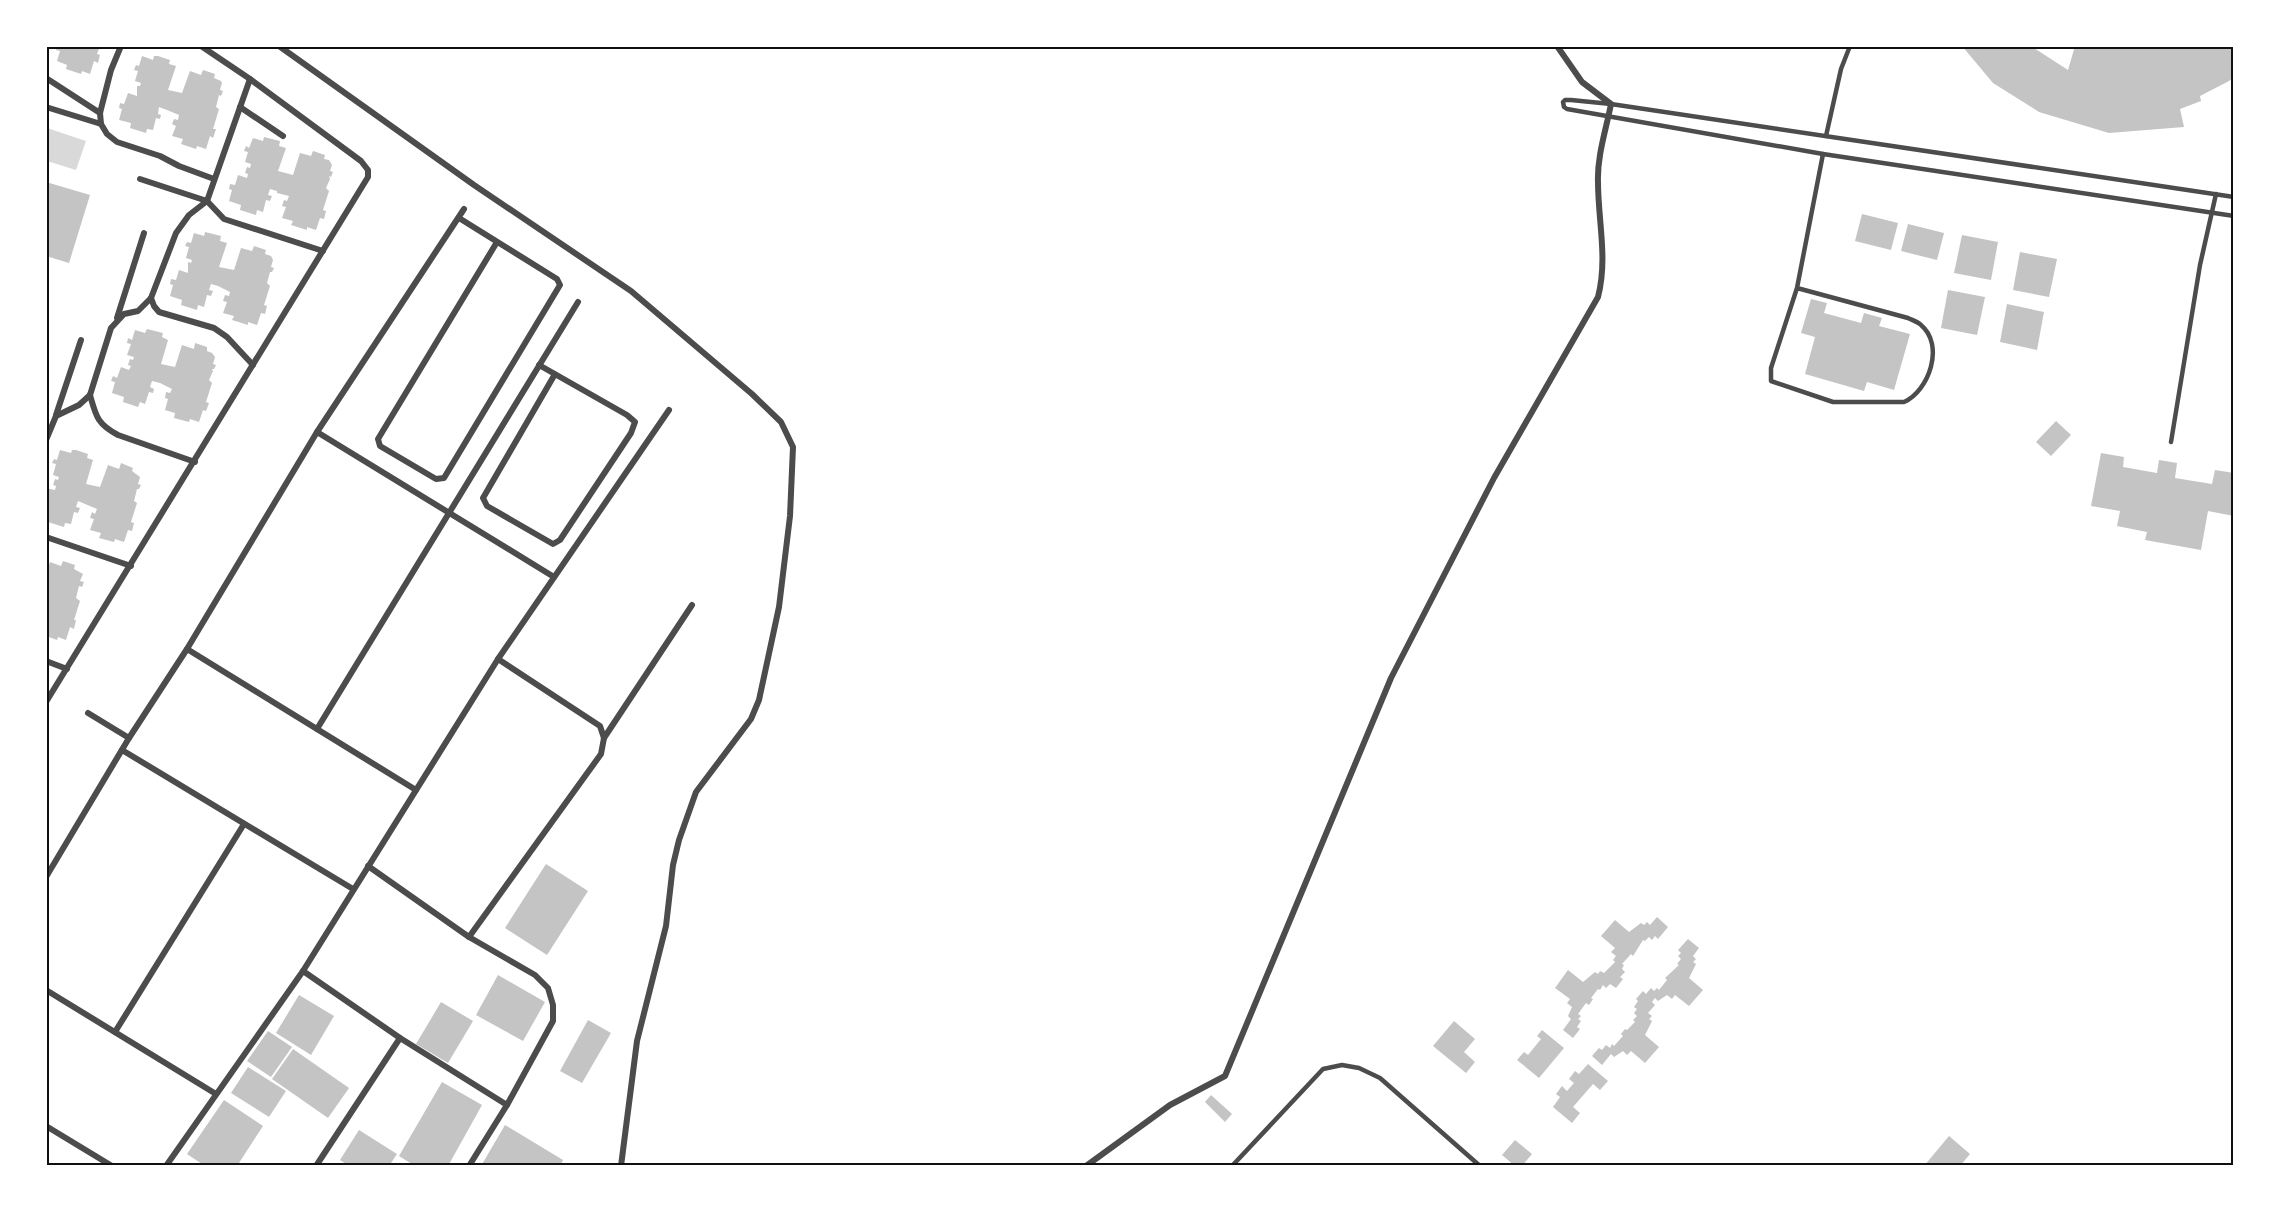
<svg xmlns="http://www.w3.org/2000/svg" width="2280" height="1212" viewBox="0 0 2280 1212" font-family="'Work Sans',sans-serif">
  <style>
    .water { fill: #d9d9d9 }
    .building { fill: #c4c4c4 }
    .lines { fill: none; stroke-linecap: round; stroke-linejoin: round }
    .service { stroke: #4c4c4c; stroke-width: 4.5 }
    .minor { stroke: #4c4c4c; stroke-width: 6 }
    .neatline { fill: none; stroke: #111; stroke-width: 2 }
  </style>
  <rect width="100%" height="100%" fill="#fff"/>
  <!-- water -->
  <polygon class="water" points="47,128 86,141 76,170 47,161"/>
  <!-- building -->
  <g class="building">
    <polygon points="57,46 100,46 97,54 100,55 98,63 94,61 90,74 82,71 81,74 66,69 67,65 57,61 60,51 56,50"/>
    <polygon points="1962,46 2031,46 2068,70 2075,46 2234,46 2234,77 2229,81 2200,96 2201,101 2180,109 2184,127 2109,133 2039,112 1993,83"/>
    <polygon points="142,56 153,60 154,56 158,56 170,60 169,64 176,66 168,90 182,93 190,71 201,75 203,70 215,74 214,78 221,81 222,83 220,90 223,91 221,96 219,95 216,107 219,109 213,129 216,129 213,138 210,136 206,149 197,146 196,149 181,144 183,139 172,136 176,126 172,124 174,119 178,120 179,115 167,110 159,107 158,114 161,115 160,119 156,118 153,130 147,129 146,133 130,128 131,123 119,120 122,109 119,108 120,103 124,104 128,93 137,96 137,86 140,86 141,83 135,81 138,71 134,70 136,65 139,66"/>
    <polygon points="264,137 280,141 279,146 286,148 278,171 293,175 300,153 311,156 313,151 325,155 324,159 329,160 332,165 330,171 333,172 331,177 329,176 330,179 326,188 329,191 323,210 326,211 324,219 320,218 316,230 307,227 307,230 291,225 293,221 282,218 286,207 282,206 284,200 287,201 289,196 277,193 277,191 270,189 268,195 272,196 270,201 266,200 263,212 257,210 256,215 240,210 241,205 229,201 232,190 229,189 230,184 235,185 238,175 247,178 248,174 245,173 247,167 250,168 251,164 245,162 248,152 244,151 246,146 249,148 253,138 263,141"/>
    <polygon points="46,182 90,195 69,263 46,256"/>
    <polygon points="1862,214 1898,223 1891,250 1855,241"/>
    <polygon points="1908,224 1944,233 1937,260 1901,251"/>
    <polygon points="205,232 221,236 220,241 227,243 219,267 234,270 241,248 252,251 254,246 266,250 265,254 271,256 273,260 271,267 274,268 272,272 270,272 267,283 270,286 264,305 267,306 265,314 261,313 257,325 248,322 248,325 232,320 234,316 223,313 227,302 223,301 225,295 229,296 230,292 218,286 211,284 209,290 213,291 211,296 207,295 204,307 198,305 197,310 181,305 182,300 170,296 173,285 170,284 171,279 176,280 179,270 188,273 188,262 191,263 192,260 186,258 189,247 185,246 187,242 191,243 194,233 204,236"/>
    <polygon points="1962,235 1998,242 1991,280 1954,273"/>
    <polygon points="2020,252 2057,259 2049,297 2013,290"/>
    <polygon points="1948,290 1985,297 1977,335 1941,328"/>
    <polygon points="1811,299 1827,303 1824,313 1861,323 1864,313 1882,318 1879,326 1910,334 1894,390 1867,382 1864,391 1805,374 1815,337 1801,333"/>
    <polygon points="2007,304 2044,312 2037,350 2000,342"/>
    <polygon points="147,329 163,333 162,337 168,340 161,364 175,367 182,345 194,349 195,343 207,347 207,351 212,353 215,357 213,364 216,365 214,369 212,369 213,371 209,380 212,383 206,402 209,403 206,411 203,410 199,422 190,419 189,422 174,418 175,413 165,410 168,399 165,398 166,392 170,393 172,389 160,383 152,381 150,387 154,389 153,393 149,392 145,404 140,402 138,407 123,402 124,397 112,393 115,382 111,381 113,376 117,378 121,367 129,370 131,366 128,365 130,359 133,360 134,357 127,355 131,344 127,343 128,338 132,340 135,330 145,333"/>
    <polygon points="2056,421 2071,435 2051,456 2036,442"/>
    <polygon points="60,450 71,453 72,450 76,450 88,454 87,458 93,460 86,484 100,487 108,465 119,469 121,463 133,468 132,471 140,477 138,484 141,485 139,489 137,489 134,501 137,503 131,522 134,523 132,531 128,530 124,542 115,539 114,542 99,538 101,533 90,530 94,519 90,518 92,512 95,514 97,509 78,501 76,507 80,508 78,513 74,512 71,524 65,523 64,527 48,522 46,488 55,490 56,486 53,485 55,479 58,480 59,477 53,475 56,464 52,463 54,459 57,460"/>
    <polygon points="2101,453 2124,457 2123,467 2157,473 2159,460 2177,463 2175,478 2212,484 2215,470 2234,473 2234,516 2208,511 2201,550 2145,540 2147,532 2117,526 2120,511 2091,506"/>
    <polygon points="63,561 75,565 74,569 83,574 80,581 84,582 82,587 79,586 76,598 80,601 74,620 76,620 74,629 70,627 66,640 58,637 57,640 46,636 46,574 50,562 61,566"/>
    <polygon points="546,864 588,891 547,955 505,928"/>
    <polygon points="1657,917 1668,927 1658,939 1655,936 1652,940 1649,937 1645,941 1643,940 1633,956 1631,954 1622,964 1624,965 1622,969 1625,972 1620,977 1623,979 1616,988 1610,984 1606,988 1603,985 1600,990 1598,989 1591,998 1593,999 1589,1005 1586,1003 1578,1014 1581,1016 1578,1019 1581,1021 1577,1027 1580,1029 1573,1038 1563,1030 1571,1019 1568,1016 1572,1007 1567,1003 1570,999 1555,988 1568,970 1583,982 1595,972 1598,974 1600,971 1604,973 1615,962 1613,960 1616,956 1611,952 1615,948 1601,936 1615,920 1629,932 1641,923 1644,925 1647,922 1650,925"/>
    <polygon points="1688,939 1699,948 1693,956 1696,959 1693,962 1696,964 1689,978 1703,990 1689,1006 1675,995 1672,999 1667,995 1658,1001 1655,998 1652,1002 1655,1005 1648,1013 1652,1016 1649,1019 1652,1021 1645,1035 1659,1047 1645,1063 1631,1051 1627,1055 1623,1051 1614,1057 1611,1054 1602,1065 1592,1056 1599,1048 1602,1050 1606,1045 1610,1048 1612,1044 1614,1046 1623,1036 1621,1034 1625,1029 1627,1030 1635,1022 1633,1020 1637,1016 1634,1013 1637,1009 1634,1007 1638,1001 1636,999 1643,991 1646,994 1651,988 1654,991 1657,988 1659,990 1667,980 1665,978 1679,965 1677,964 1681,959 1678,956 1681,953 1678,950"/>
    <polygon points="498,975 545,1002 523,1041 476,1015"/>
    <polygon points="299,995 334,1016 311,1055 276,1033"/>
    <polygon points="441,1002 473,1021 448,1063 416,1044"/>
    <polygon points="588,1020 611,1033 582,1083 560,1071"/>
    <polygon points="1454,1021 1475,1039 1464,1052 1475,1062 1466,1073 1433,1046"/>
    <polygon points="1542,1030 1564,1048 1539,1078 1517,1060 1524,1052 1528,1055 1541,1039 1537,1036"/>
    <polygon points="268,1031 292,1047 271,1077 247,1061"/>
    <polygon points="293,1049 349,1088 328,1118 272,1079"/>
    <polygon points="1588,1064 1608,1081 1600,1090 1593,1084 1573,1107 1580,1113 1572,1123 1553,1107 1560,1097 1556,1094 1562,1086 1567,1091 1574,1083 1569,1079 1575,1071 1579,1074"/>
    <polygon points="248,1067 286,1091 269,1117 231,1093"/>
    <polygon points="442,1082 482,1105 448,1166 415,1166 399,1156"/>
    <polygon points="1211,1095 1232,1114 1225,1122 1205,1102"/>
    <polygon points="224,1100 263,1126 237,1166 205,1166 187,1154"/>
    <polygon points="505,1125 563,1160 560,1166 481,1166"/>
    <polygon points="359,1130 397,1154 389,1166 349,1166 340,1160"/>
    <polygon points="1949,1136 1970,1154 1960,1166 1924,1166"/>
    <polygon points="1515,1140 1532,1154 1522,1166 1515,1166 1502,1155"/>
  </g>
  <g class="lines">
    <!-- service -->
    <g class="service">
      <polyline points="1826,136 1841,69 1850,46"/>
      <polyline points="1823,154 1567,109 1564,107 1563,102 1565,100 1571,100 1611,104 2234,197"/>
      <path d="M1797 288 1908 318C1912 320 1918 322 1921 325 1945 345 1929 391 1904 402H1833L1771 381V368L1797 288 1823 154 2234 216"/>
      <polyline points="2171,442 2200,265 2216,194"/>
      <polyline points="1232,1166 1323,1069 1342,1065 1359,1068 1380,1078 1480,1166"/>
    </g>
    <!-- minor -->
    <g class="minor">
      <polyline points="121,46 111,70 100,113 101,124 107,134 117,142 160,156 179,166 214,179"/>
      <polyline points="279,46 474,185 631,291 752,394 781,422 793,447 790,516 779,607 759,700 751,719 696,792 679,840 673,865 666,926 637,1041 621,1166"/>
      <polyline points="46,78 100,113"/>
      <polyline points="46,107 101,124"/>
      <polyline points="240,107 283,136"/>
      <polyline points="140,179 207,201 224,219 323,251"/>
      <polyline points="459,218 557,279 560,285 444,478 436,479 380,446 378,439 497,242"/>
      <polyline points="151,298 154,306 159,312 214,328 227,337 253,365"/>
      <polyline points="117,318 144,233"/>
      <polyline points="539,365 627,415 635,422 631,433 560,540 553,544 487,506 483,498 555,374"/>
      <path d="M90 395C96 416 97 424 118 435L195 462"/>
      <polyline points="56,415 81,340"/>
      <polyline points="317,432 554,577"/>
      <polyline points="46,440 56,416 79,405 90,395 111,328 124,314 138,311 151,298 176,233 189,215 207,201 250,79"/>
      <polyline points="46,537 131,566"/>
      <polyline points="187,649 416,790"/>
      <polyline points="46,661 67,669"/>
      <polyline points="46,702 368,177 368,170 361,161 250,79 201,46"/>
      <polyline points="88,713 129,738"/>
      <polyline points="317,729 578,302"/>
      <polyline points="604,738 692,605"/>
      <polyline points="122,750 353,889"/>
      <polyline points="368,866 469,937 535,975 548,988 553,1005 553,1021 507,1105 469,1166"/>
      <polyline points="46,877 129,738 187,649 317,432 464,209"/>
      <polyline points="469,937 601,754 604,738 600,726 498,659"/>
      <polyline points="303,971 400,1038 507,1105"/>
      <polyline points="46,990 216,1094"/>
      <polyline points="115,1032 244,824"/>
      <polyline points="46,1126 112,1166"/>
      <polyline points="166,1166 303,971 498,659 669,410"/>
      <polyline points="316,1166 400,1038"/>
      <path d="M1086 1166 1170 1105 1225 1076 1391 678 1494 478 1598 297C1608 258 1598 221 1598 182 1597 156 1606 130 1611 104L1582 82 1557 46"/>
    </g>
  </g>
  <!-- border -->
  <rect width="2280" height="1212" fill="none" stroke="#ffffff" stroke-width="96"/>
  <rect x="48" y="48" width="2184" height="1116" class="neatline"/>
</svg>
